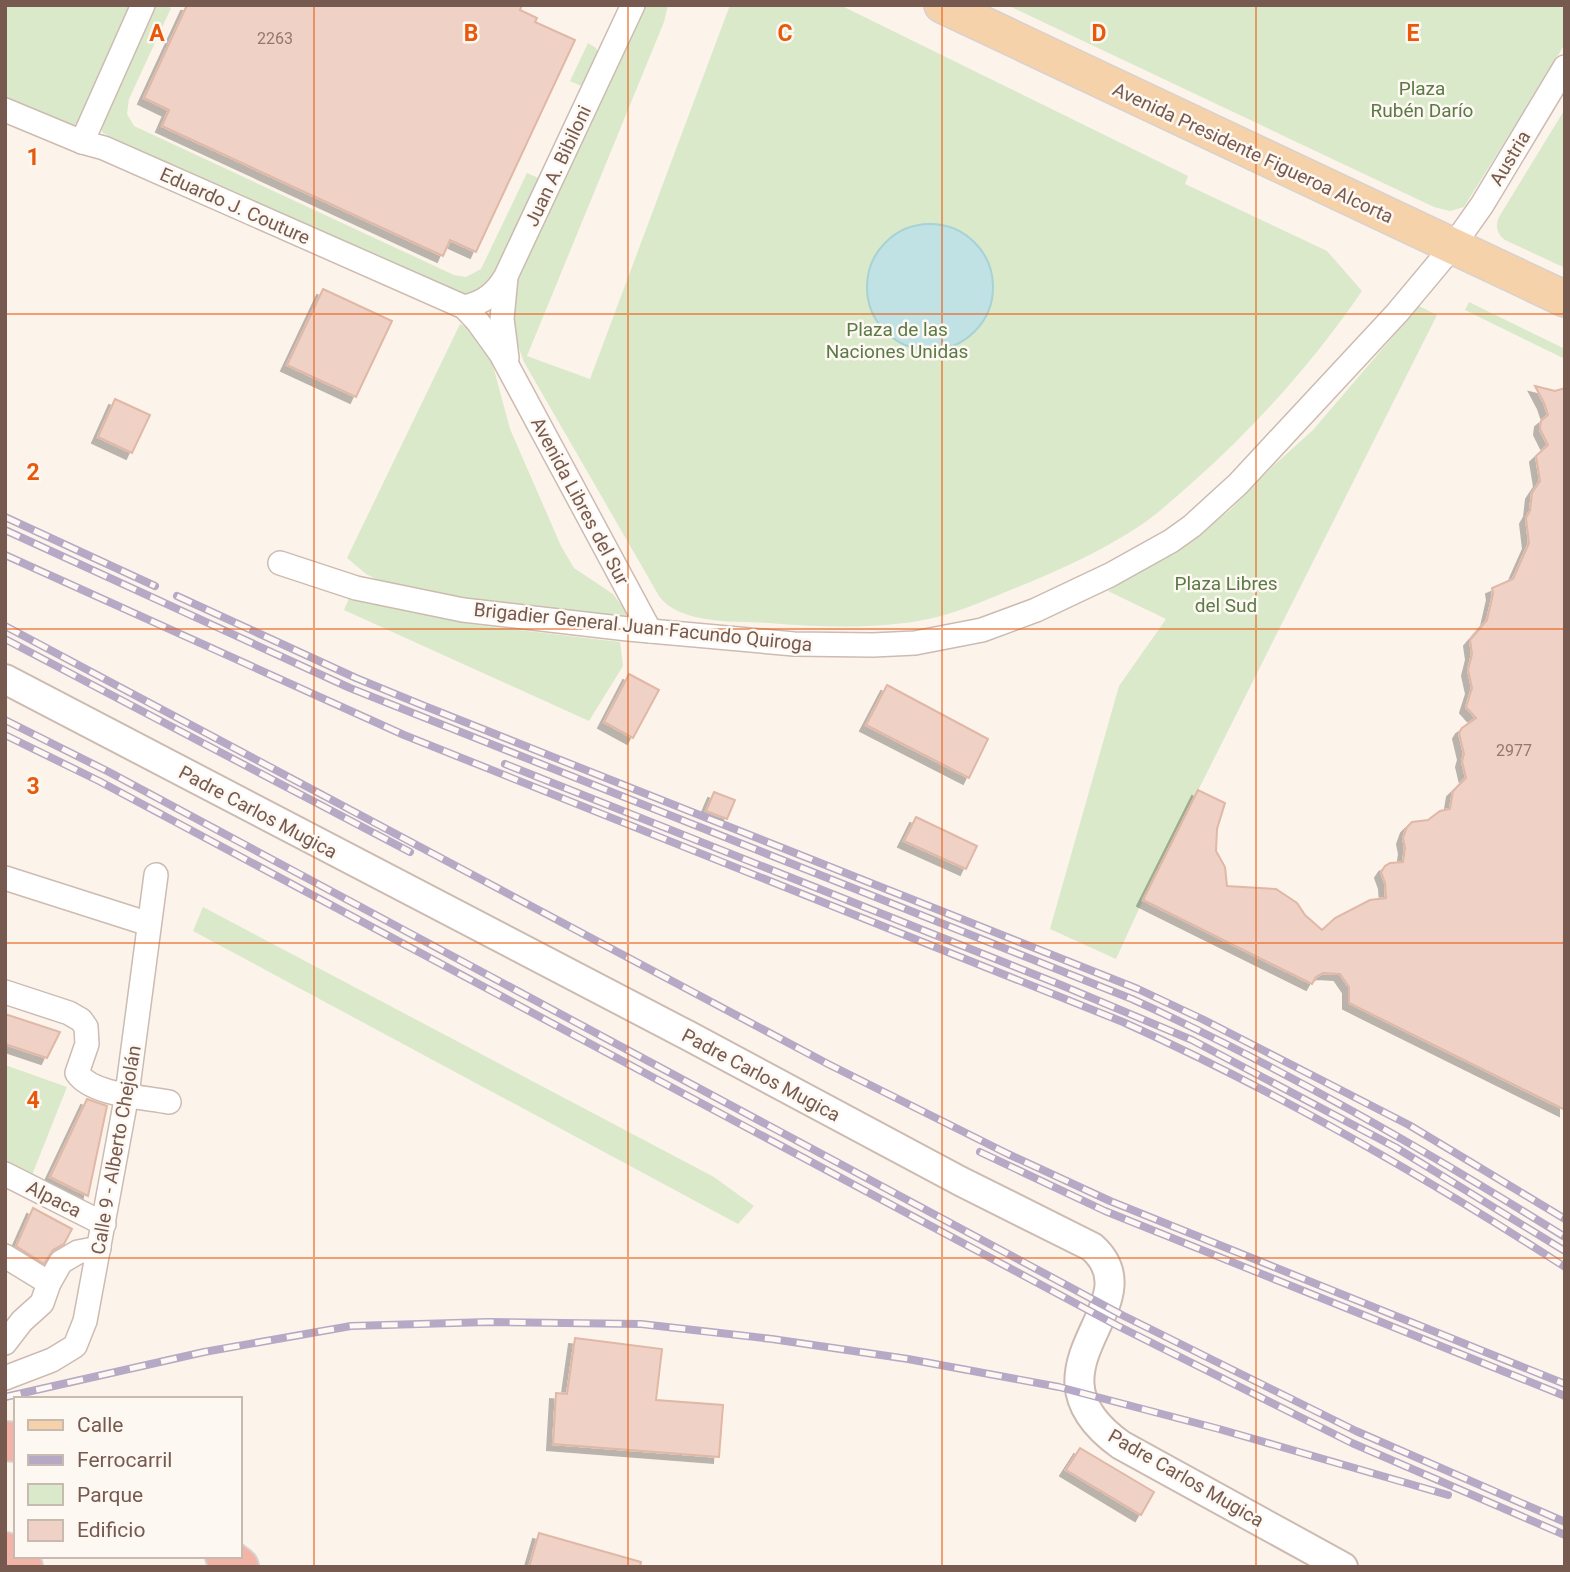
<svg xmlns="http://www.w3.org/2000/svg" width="1570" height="1572" viewBox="0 0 1570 1572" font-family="Roboto,sans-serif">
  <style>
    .green { fill: #d9e9ca }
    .water { fill: #c0e2e5; stroke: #a7d2d6; stroke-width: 2 }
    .building { fill: #efd2c5; stroke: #e1b7a6; stroke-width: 2; filter: url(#shadow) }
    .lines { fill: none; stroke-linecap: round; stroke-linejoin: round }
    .minor-casing { stroke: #cdbbb1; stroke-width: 26 }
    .tertiary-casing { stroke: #cdbbb1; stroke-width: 32 }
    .primary-casing { stroke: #d9d1ce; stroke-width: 38 }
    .motorway-casing { stroke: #d9d1ce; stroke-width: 42 }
    .minor { stroke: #fff; stroke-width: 23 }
    .tertiary { stroke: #fff; stroke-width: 28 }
    .primary { stroke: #f5d2a9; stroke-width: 35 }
    .motorway { stroke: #f1b4a7; stroke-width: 38 }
    .rail-casing { stroke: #b6a9c6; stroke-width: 8 }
    .rail { stroke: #fef8f2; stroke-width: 5; stroke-dasharray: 16; stroke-linecap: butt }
    .grid { fill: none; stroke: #e8590c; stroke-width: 2; stroke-opacity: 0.55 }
    .labels { text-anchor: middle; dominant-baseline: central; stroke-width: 5; stroke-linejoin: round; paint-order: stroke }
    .number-label { font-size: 16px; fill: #94786c }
    .park-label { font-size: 19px; fill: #5b7a48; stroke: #fef8f2 }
    .street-label { font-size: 19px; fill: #765a4f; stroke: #fef8f2 }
    .grid-label { font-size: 23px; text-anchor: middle; font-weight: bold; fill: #e8590c; stroke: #fef8f2; stroke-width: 5; stroke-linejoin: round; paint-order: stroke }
  </style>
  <defs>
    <filter id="shadow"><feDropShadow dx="-6" dy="6" stdDeviation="0" flood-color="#0004"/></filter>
  </defs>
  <rect width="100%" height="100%" fill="#fcf4eb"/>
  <!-- green -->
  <g class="green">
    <polygon points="5,5 142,5 83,135 5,104 7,26 5,25"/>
    <polygon points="151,5 165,5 171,8 129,99 127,114 134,126 454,275 466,277 481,269 527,173 545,181 496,282 468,297 447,293 103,133 100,127"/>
    <path d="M639 5H668L664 22 527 356 590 379 730 5H840L1188 176 1185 184 1327 251 1362 291C1314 361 1258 424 1194 481 1177 496 1160 512 1141 525 1101 552 1053 573 1008 591 979 603 949 616 918 621 870 629 817 627 769 623 738 621 679 625 659 596L524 362 517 343 513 316 518 266Z"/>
    <polygon points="1007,5 1565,5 1565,44 1464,207 1450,211 1434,207"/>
    <polygon points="588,43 596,48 599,54 588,89 570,81"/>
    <path d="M1565 109V268L1505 240C1497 234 1495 226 1499 217Z"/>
    <polygon points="1469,302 1565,349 1565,359 1465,310"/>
    <polygon points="1419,306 1437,315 1143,900 1116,959 1050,929 1119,686 1166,619 1108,591 1137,572 1181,549 1230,510 1272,467 1313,430"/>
    <polygon points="460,324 477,333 488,347 510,429 561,546 574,568 613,594 624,609 631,625 403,593 366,574 347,558"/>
    <polygon points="350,596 469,624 620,642 623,666 589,721 344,610"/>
    <polygon points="203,907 714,1177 754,1206 738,1224 193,931"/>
    <polygon points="5,1065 67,1087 32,1175 5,1160"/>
  </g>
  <!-- water -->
  <circle class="water" cx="930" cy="287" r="63"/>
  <!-- building -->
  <g class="building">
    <polygon points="187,5 522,5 520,10 537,18 535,22 575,40 476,252 450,240 443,256 162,126 169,110 144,98"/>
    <polygon points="323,289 392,321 356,397 287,365"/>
    <polygon points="1535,386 1555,391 1565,388 1565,1110 1349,1003 1349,987 1340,974 1323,973 1316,977 1312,984 1143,900 1198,790 1225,803 1217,829 1216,851 1225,867 1227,886 1276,889 1297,903 1305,915 1322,930 1335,918 1370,900 1386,898 1385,883 1381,872 1385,866 1390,863 1403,862 1405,848 1403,838 1407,827 1412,822 1428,820 1440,811 1450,809 1453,791 1466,778 1462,761 1464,754 1459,733 1462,728 1476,718 1466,707 1472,688 1468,670 1472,654 1470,640 1487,620 1493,594 1492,588 1513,579 1529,543 1526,518 1530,511 1532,493 1540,481 1536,456 1548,445 1540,429 1541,421 1548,415 1544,403"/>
    <polygon points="115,399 150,415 132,453 98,437"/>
    <polygon points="629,674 659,690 633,738 604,722"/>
    <polygon points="887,685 988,739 969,778 866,725"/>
    <polygon points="714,792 735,800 727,819 706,811"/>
    <polygon points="916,817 977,846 966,869 904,841"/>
    <polygon points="5,1014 60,1032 47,1058 5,1044"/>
    <polygon points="87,1099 107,1106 88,1196 50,1177"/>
    <polygon points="33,1208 72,1229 64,1244 53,1250 44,1264 16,1246"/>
    <polygon points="575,1338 662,1349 656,1400 723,1405 719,1457 553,1444 556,1393 567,1394"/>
    <polygon points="1080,1448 1154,1492 1141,1515 1066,1470"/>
    <polygon points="539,1533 641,1562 640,1567 529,1567"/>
  </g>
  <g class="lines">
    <defs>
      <g id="minor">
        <polyline points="5,110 82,142 104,148 464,307 478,322 501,354 650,631"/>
        <polyline points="82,142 143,5"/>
        <polyline points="506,277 502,319 507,358"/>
        <path d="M464 307C484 303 496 293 506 276L633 5"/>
        <polyline points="280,563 356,588 463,610 628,629 794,644 873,645 915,643 982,630 1036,610 1110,575 1171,541 1192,526 1238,484 1397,313 1453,246 1482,205 1565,67"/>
        <polyline points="5,878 149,924"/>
        <path d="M5 992 69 1013 81 1020 86 1027 87 1044 77 1073C92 1095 143 1097 169 1102"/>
        <polyline points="5,1174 104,1224"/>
        <polyline points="5,1256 49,1283"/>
        <polyline points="5,1343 22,1321 42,1303 49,1283 61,1262 78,1252 99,1248"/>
        <polyline points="5,1378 52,1360 75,1346 85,1321 127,1094 156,875"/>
      </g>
      <path id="tertiary" d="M5 679 689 1036 960 1181 1092 1247C1157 1305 1013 1368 1121 1445L1343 1567"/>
      <polyline id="primary" points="942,5 1565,299"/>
      <g id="motorway">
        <polyline points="5,1441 16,1442"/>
        <polyline points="5,1552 23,1567"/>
        <polyline points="225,1556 239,1567"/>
      </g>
    </defs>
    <!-- minor casing -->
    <use href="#minor" class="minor-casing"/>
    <!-- tertiary casing -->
    <use href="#tertiary" class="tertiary-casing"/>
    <!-- primary casing -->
    <use href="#primary" class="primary-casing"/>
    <!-- motorway casing -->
    <use href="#motorway" class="motorway-casing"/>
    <!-- minor -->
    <use href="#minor" class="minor"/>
    <!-- tertiary -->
    <use href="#tertiary" class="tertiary"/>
    <!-- primary -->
    <use href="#primary" class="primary"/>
    <!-- motorway -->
    <use href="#motorway" class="motorway"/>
    <defs>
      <g id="rail">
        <polyline points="5,517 155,586"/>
        <path d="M5 530 350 688 1132 999C1283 1068 1425 1150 1565 1237"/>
        <path d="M5 555 404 735 1123 1022C1276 1091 1424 1176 1565 1267"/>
        <polyline points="177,596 356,678 422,705 1138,989 1202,1019 1409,1125 1565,1219"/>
        <polyline points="5,626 828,1064 1008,1154 1110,1201 1565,1384"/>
        <polyline points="5,639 410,852"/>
        <polyline points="5,720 109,772 1122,1315 1356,1431 1565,1522"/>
        <polyline points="5,735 99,781 1118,1326 1352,1443 1565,1535"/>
        <polyline points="505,764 1061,985 1192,1040 1395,1147 1565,1251"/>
        <polyline points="980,1152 1105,1211 1565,1396"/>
        <polyline points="5,1397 204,1352 351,1326 488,1322 641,1324 772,1339 908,1359 1059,1387 1219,1429 1448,1495"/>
      </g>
    </defs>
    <!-- rail casing -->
    <use href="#rail" class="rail-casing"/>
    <!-- rail -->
    <use href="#rail" class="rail"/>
  </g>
  <!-- grid -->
  <path class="grid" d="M314 5V1567M628 5V1567M942 5V1567M1256 5V1567M5 314H1565M5 629H1565M5 943H1565M5 1258H1565"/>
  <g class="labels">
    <!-- number labels -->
    <g class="number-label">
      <text x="275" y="38">2263</text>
      <text x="1514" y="750">2977</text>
    </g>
    <!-- park labels -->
    <g class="park-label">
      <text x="1422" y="88">Plaza<tspan x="1422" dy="22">Rubén Darío</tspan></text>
      <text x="897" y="329">Plaza de las<tspan x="897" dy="22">Naciones Unidas</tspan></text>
      <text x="1226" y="583">Plaza Libres<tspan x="1226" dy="22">del Sud</tspan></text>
    </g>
    <!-- street labels -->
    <g class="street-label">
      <text transform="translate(1253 153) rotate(25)">Avenida Presidente Figueroa Alcorta</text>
      <text transform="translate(1510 158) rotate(-59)">Austria</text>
      <text transform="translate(558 166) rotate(-65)">Juan A. Bibiloni</text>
      <text transform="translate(235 206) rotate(24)">Eduardo J. Couture</text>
      <text transform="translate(580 501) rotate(62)">Avenida Libres del Sur</text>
      <text transform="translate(643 627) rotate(6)">Brigadier General Juan Facundo Quiroga</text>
      <text transform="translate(258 812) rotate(28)">Padre Carlos Mugica</text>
      <text transform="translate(761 1075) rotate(28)">Padre Carlos Mugica</text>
      <text transform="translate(116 1150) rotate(-80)">Calle 9 - Alberto Chejolán</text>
      <text transform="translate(54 1199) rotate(27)">Alpaca</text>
      <text transform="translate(1186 1478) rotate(30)">Padre Carlos Mugica</text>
    </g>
  </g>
  <g class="grid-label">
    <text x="157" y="41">A</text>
    <text x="471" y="41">B</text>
    <text x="785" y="41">C</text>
    <text x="1099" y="41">D</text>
    <text x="1413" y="41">E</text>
    <text x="33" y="165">1</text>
    <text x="33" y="480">2</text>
    <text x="33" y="794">3</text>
    <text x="33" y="1108">4</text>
  </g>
  <!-- border -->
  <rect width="1570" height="1572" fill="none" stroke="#765a4f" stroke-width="14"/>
  <!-- legend -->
  <rect x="14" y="1397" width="228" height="161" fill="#fef8f2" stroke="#c8b9b1" stroke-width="2"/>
  <rect x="28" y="1420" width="35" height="10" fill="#f5d2a9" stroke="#c8b9b1" stroke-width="2"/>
  <text x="77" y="1432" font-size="21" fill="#765a4f">Calle</text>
  <rect x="28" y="1455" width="35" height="10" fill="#b6a9c6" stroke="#c8b9b1" stroke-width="2"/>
  <text x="77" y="1467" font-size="21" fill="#765a4f">Ferrocarril</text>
  <rect x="28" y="1484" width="35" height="21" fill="#d9e9ca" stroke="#c8b9b1" stroke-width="2"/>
  <text x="77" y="1502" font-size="21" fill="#765a4f">Parque</text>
  <rect x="28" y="1520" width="35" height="21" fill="#efd2c5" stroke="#c8b9b1" stroke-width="2"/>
  <text x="77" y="1537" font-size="21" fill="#765a4f">Edificio</text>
</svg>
